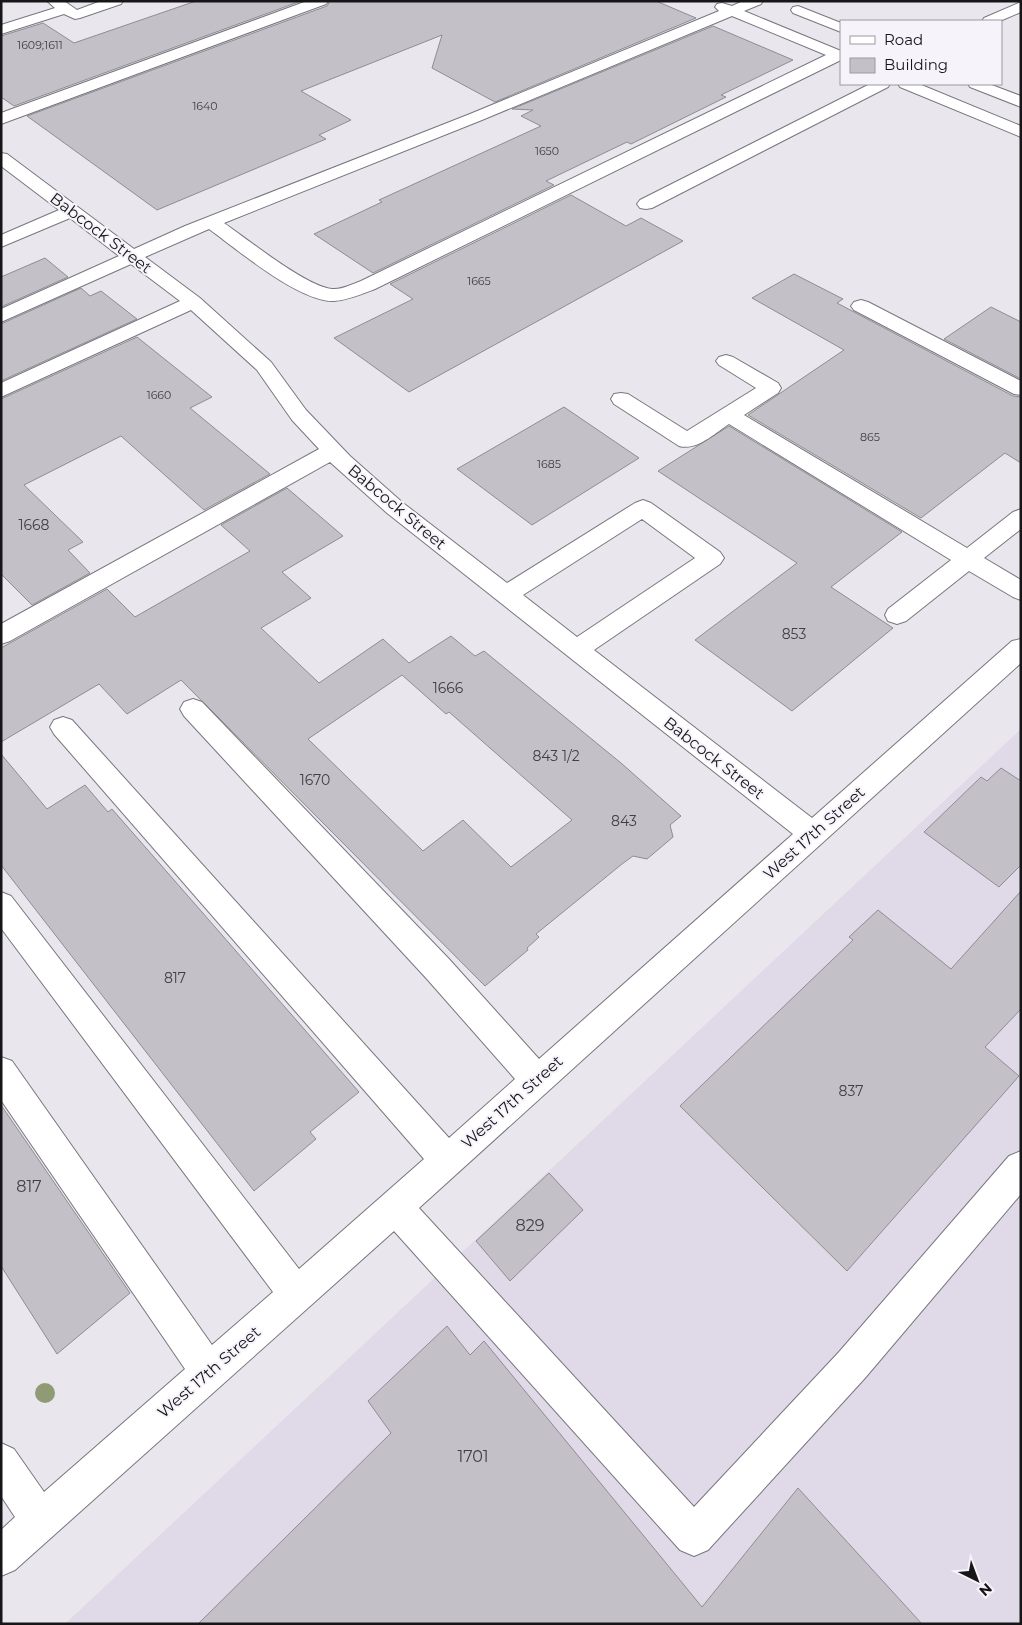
<svg xmlns="http://www.w3.org/2000/svg" width="1022" height="1625" viewBox="0 0 1022 1625" font-family="Montserrat,sans-serif">
  <style>
    .built { fill: #dfd9e8 }
    .building { fill: #c4c0c8; stroke: #8f8c93; fill-rule: evenodd }
    .lines { fill: none; stroke-linecap: round; stroke-linejoin: round }
    .minor-casing { stroke: #79767e; stroke-width: 2 }
    .minor { fill: #fff; fill-rule: evenodd }
    .tree { fill: #909b76 }
    .labels { text-anchor: middle; dominant-baseline: central; stroke-width: 4; stroke-linejoin: round; paint-order: stroke }
    .far-number-label { font-size: 11px; fill: #424044 }
    .number-label { font-size: 14px; fill: #424044 }
    .street-label { font-size: 16px; fill: #161518; stroke: #f6f3fb }
    .near-number-label { font-size: 16px; fill: #424044 }
  </style>
  <rect width="100%" height="100%" fill="#e9e6ee"/>
  <!-- built -->
  <polygon class="built" points="1021,729 1021,1624 65,1624"/>
  <!-- building -->
  <g class="building">
    <polygon points="196,1 301,1 14,106 1,97 1,36 43,23 74,43"/>
    <polygon points="330,1 656,1 696,18 495,102 432,68 442,35 301,91 351,120 319,135 326,139 157,210 27,116 327,6"/>
    <polygon points="713,26 793,60 721,95 726,97 631,144 627,142 546,181 554,185 373,273 314,234 382,202 379,200 541,126 521,116 533,110 512,109"/>
    <polygon points="571,195 626,226 641,218 683,241 409,392 334,338 413,299 390,284"/>
    <polygon points="45,258 68,277 1,307 1,277"/>
    <polygon points="794,274 843,299 837,303 1013,396 1021,397 1021,463 1005,453 921,518 748,415 844,350 752,298"/>
    <polygon points="81,288 90,296 101,291 137,319 1,381 1,324"/>
    <polygon points="991,307 1021,322 1021,379 944,339"/>
    <polygon points="137,337 212,397 190,408 270,474 204,510 121,436 24,485 83,542 68,550 90,573 32,605 1,574 1,399"/>
    <polygon points="564,407 639,458 532,525 457,469"/>
    <polygon points="729,426 902,532 831,587 893,628 792,711 695,640 797,563 658,471"/>
    <path d="M287 488 343 536 282 572 311 598 261 628 319 683 383 639 409 663 451 636 475 656 484 651 621 763 681 816 670 825 673 837 647 859 633 856 622 864 536 934 539 937 527 948 528 950 485 986 181 680 127 714 99 684 1 742V648L107 589 135 617 250 551 221 525ZM402 675 446 714 449 712 572 820 511 867 463 820 423 851 308 739Z"/>
    <polygon points="1,754 47,809 85,785 108,812 112,809 359,1092 310,1132 316,1139 254,1191 1,865"/>
    <polygon points="1001,768 1021,781 1021,865 999,887 924,832 981,777 987,781"/>
    <polygon points="1021,891 1021,1009 985,1047 1019,1076 847,1271 680,1106 853,940 849,937 878,910 951,969"/>
    <polygon points="1,1105 130,1293 57,1354 1,1266"/>
    <polygon points="549,1173 583,1210 510,1281 476,1241"/>
    <polygon points="447,1326 470,1355 484,1341 702,1607 798,1488 922,1624 198,1624 391,1433 368,1401"/>
  </g>
  <g class="lines">
    <defs>
      <g id="minor">
        <polygon points="47,1 64,1 77,10 101,1 123,1 121,4 80,18 75,19 64,14 1,34 1,25 55,8"/>
        <polygon points="307,1 328,1 326,4 1,124 1,113"/>
        <path d="M743 1H763L761 4 744 11 841 51V60L375 289C362 294 348 300 334 301 299 302 238 250 209 229L145 257 200 298 271 362 306 410 350 456 403 503 507 583 635 503 643 500 651 503 720 552 724 558 720 564 594 650 812 818 1012 641 1021 639V663L419 1208 694 1507 839 1352 1009 1156 1021 1151V1194L865 1378 708 1550 694 1556 680 1550 394 1231 15 1570 1 1576V1530L15 1517 1 1496V1443L14 1449 44 1492 185 1369 1 1100V1057L12 1061 212 1345 273 1292 1 928V892L11 896 299 1269 424 1159 54 734 50 727 54 720 63 717 72 720 449 1138 515 1079 427 979 184 716 180 709 184 702 193 699 202 702 449 959 539 1059 793 834 387 513 330 462 10 641 1 644V624L319 449 292 420 257 370 191 310 1 397V383L180 301 131 264 1 322V309L119 256 70 218 1 247V235L59 210 1 166V153L7 154 134 249 185 226 470 114 719 11 715 7 717 4 722 3 732 6ZM732 16 826 55 361 281C352 284 342 290 332 289 307 287 247 239 224 223L482 120ZM642 519 695 558 577 637 523 595Z"/>
        <polygon points="1021,2 1021,12 1000,21 982,21 984,18"/>
        <polygon points="798,6 841,23 841,32 793,13 791,10 793,7"/>
        <polygon points="870,84 890,84 888,87 652,208 646,209 640,208 637,204 640,200"/>
        <polygon points="898,84 919,84 1021,126 1021,137 900,87"/>
        <polygon points="968,84 989,84 1021,96 1021,107 970,87"/>
        <polygon points="861,300 868,302 1021,381 1021,395 1014,394 854,310 851,306 854,302"/>
        <path d="M726 355 733 357 778 383 781 388 778 393 744 415 967 548 1013 512 1021 509V529L984 558 1021 580V600L1013 597 969 571 906 621 897 624 888 621 885 615 888 609 951 560 729 424C715 433 697 451 679 446L614 404 611 399 614 394 621 393 628 394 687 431 756 388 719 365 716 361 719 357Z"/>
      </g>
    </defs>
    <!-- minor casing -->
    <use href="#minor" class="minor-casing"/>
    <!-- minor -->
    <use href="#minor" class="minor"/>
  </g>
  <!-- trees -->
  <circle class="tree" cx="45" cy="1393" r="10"/>
  <g class="labels">
    <!-- far-number labels -->
    <g class="far-number-label">
      <text x="40" y="45">1609;1611</text>
      <text x="205" y="106">1640</text>
      <text x="547" y="151">1650</text>
      <text x="479" y="281">1665</text>
      <text x="159" y="395">1660</text>
      <text x="870" y="437">865</text>
      <text x="549" y="464">1685</text>
    </g>
    <!-- number labels -->
    <g class="number-label">
      <text x="34" y="525">1668</text>
      <text x="794" y="634">853</text>
      <text x="448" y="688">1666</text>
      <text x="556" y="756">843 1/2</text>
      <text x="315" y="780">1670</text>
      <text x="624" y="821">843</text>
      <text x="175" y="978">817</text>
      <text x="851" y="1091">837</text>
    </g>
    <!-- street labels -->
    <g class="street-label">
      <text transform="translate(101 233) rotate(37)">Babcock Street</text>
      <text transform="translate(397 507) rotate(40)">Babcock Street</text>
      <text transform="translate(714 758) rotate(38)">Babcock Street</text>
      <text transform="translate(814 833) rotate(-42)">West 17th Street</text>
      <text transform="translate(512 1102) rotate(-42)">West 17th Street</text>
      <text transform="translate(209 1372) rotate(-41)">West 17th Street</text>
    </g>
    <!-- near-number labels -->
    <g class="near-number-label">
      <text x="29" y="1186">817</text>
      <text x="530" y="1225">829</text>
      <text x="473" y="1456">1701</text>
    </g>
  </g>
  <!-- border -->
  <rect width="1022" height="1625" fill="none" stroke="#161518" stroke-width="5"/>
  <!-- legend -->
  <rect x="840" y="20" width="162" height="65" fill="#f6f3fb" stroke="#9c9aa0"/>
  <rect x="850" y="36" width="25" height="8" fill="#ffffff" stroke="#9c9aa0"/>
  <text x="884" y="45" font-size="15" fill="#161518">Road</text>
  <rect x="850" y="58" width="25" height="15" fill="#c4c0c8" stroke="#9c9aa0"/>
  <text x="884" y="70" font-size="15" fill="#161518">Building</text>
  <!-- north arrow -->
  <g transform="translate(977 1580) rotate(138)" stroke="#f6f3fb" stroke-width="4" paint-order="stroke">
  <path d="M0-4L9 19L0 12L-9 19Z" fill="#161518"/>
  <text y="-8" font-size="14" font-weight="bold" text-anchor="middle" fill="#161518">N</text>
  </g>
</svg>
